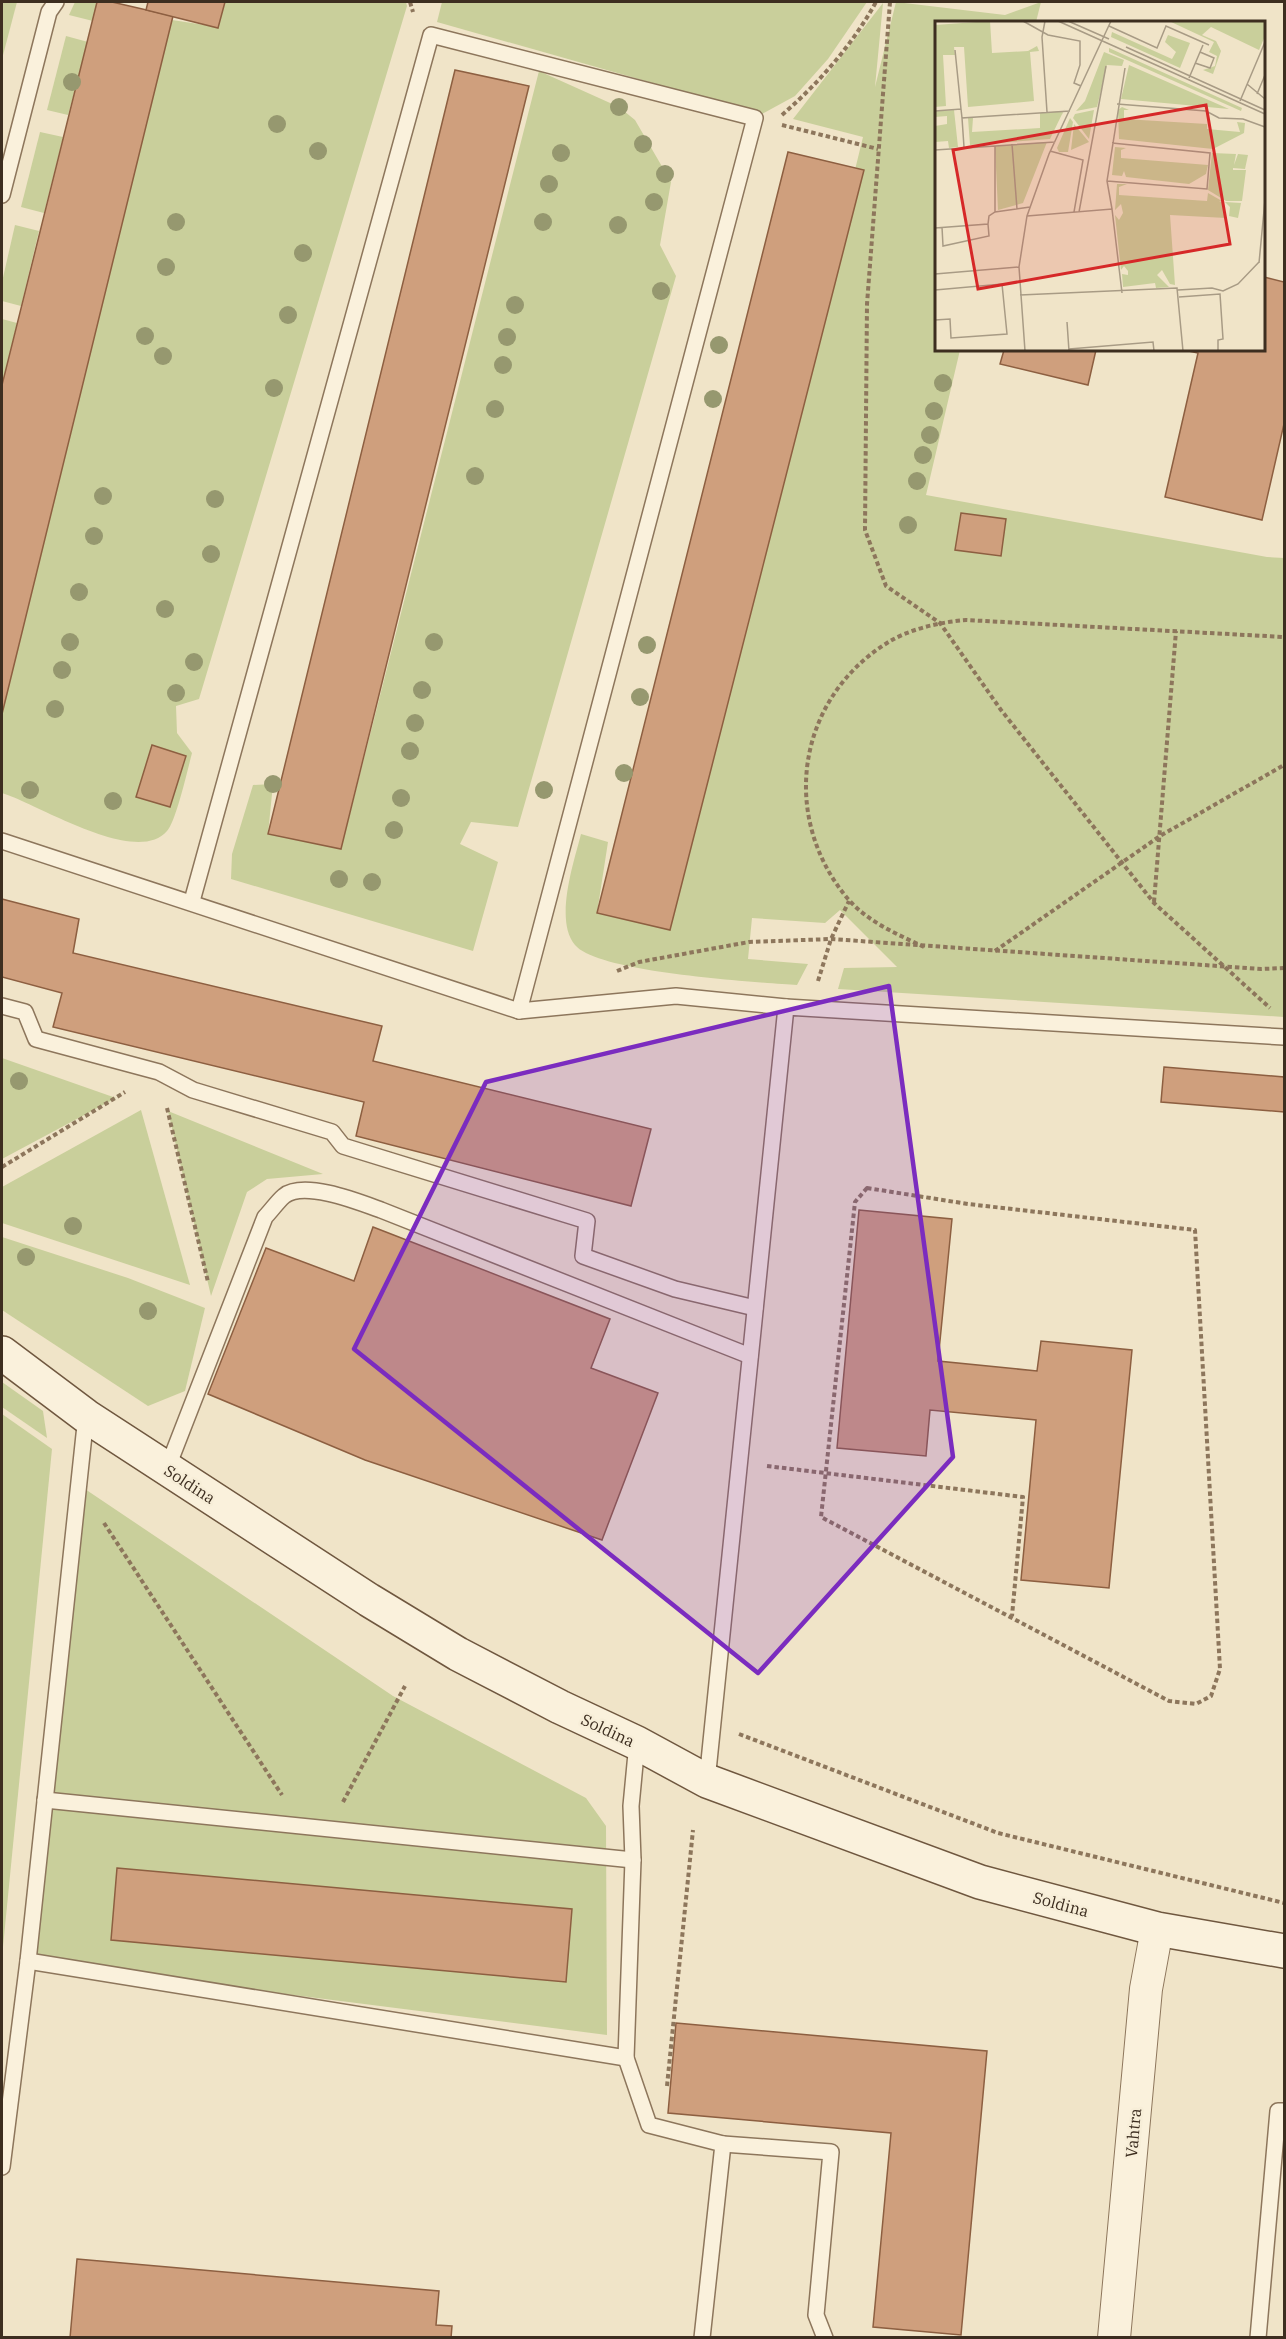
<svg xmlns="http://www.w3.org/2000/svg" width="1286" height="2339" viewBox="0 0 1286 2339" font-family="'IBM Plex Serif',serif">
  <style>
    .green { fill: #c9cf9b }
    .building { fill: #cf9f7d; stroke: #8d5f41; stroke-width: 1.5 }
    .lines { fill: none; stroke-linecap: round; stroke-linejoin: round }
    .lane-casing { stroke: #8d765c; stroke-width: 18 }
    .street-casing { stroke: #8d765c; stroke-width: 34 }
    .secondary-casing { stroke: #6f573f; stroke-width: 36 }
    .path { stroke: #8d765c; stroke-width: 4; stroke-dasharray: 4.5 3; stroke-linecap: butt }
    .lane { stroke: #faf1dc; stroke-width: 15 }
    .street { stroke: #faf1dc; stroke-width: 32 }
    .secondary { stroke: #faf1dc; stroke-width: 33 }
    .tree { fill: #96986f }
    .marked { fill: #7b2cbf; fill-opacity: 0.2; stroke: #7b2cbf; stroke-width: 4.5; stroke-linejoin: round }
    .labels { text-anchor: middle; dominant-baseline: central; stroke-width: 5; stroke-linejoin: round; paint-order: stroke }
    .street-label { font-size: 16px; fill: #3d2e20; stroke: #f7eed8 }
    .inset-road { fill: none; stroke: #a89b85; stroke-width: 1.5 }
    .view { fill: #d62828; fill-opacity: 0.15; stroke: #d62828; stroke-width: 3 }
    .inset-edge { fill: none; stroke: #3d2e20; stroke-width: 3 }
  </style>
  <rect width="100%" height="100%" fill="#f0e4c8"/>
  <!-- green -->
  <g class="green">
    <polygon points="2,2 17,2 2,59"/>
    <polygon points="75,2 98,2 93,21 69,15"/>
    <path d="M225 2H406L407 6 199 699 176 706 177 733 192 753C188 768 176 822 167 831 136 867 38 804 2 793V714L172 20 218 27Z"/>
    <polygon points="442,2 867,2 828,59 795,96 762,114 437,22"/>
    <path d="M896 2 1005 15 1041 2 1036 22H936V350H960L926 495 1267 557 1284 558V1017L838 989 844 968 897 967 840 910 825 923 752 918 748 959 808 964 797 985C756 982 598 973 575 945 554 920 574 862 581 834L608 842 597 913 670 930 863 137 793 119 883 3 875 87Z"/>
    <polygon points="66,36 88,42 68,115 47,110"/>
    <polygon points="539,71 619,107 635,120 671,182 660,245 676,276 518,827 471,822 460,844 498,862 473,951 231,879 232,854 253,785 273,784 268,834 341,849"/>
    <polygon points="40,132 63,137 44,213 21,207"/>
    <polygon points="15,225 39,231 21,306 2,301 2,282"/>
    <polygon points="2,319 17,323 2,385"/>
    <polygon points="2,1058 116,1098 2,1159"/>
    <polygon points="141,1110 190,1285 2,1223 2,1187"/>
    <polygon points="168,1111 323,1174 267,1179 247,1192 211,1296"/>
    <polygon points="2,1237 128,1278 205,1308 185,1391 148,1406 2,1310"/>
    <polygon points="2,1382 43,1411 47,1438 2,1407"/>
    <polygon points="2,1414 52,1449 2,1957"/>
    <polygon points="79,1485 393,1696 586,1798 606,1826 607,2035 28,1961"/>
  </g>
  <!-- building -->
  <g class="building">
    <polygon points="97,2 112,2 173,16 2,714 2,385"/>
    <polygon points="148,2 225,2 218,28 146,10"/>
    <polygon points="455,70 529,86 341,849 268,834"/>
    <polygon points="788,152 864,170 670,930 597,913"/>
    <polygon points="1264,277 1284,282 1284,424 1262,520 1165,497 1198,353 1184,350 1264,350"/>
    <polygon points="1004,350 1096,350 1088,385 1000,364"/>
    <polygon points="961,513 1006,519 1001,556 955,550"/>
    <polygon points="152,745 186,756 170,807 136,797"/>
    <polygon points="2,899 79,919 73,953 382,1026 373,1061 651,1129 631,1206 356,1136 364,1102 53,1027 62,993 2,977"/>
    <polygon points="1164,1067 1284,1077 1284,1112 1161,1102"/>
    <polygon points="859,1210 952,1219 938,1361 1037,1371 1041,1341 1132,1350 1109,1588 1021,1580 1036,1420 930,1410 926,1456 837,1448"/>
    <polygon points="373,1227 610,1319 591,1368 658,1393 602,1540 365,1460 208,1394 266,1248 354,1281"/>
    <polygon points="117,1868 572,1909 566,1982 111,1940"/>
    <polygon points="676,2023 987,2051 961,2335 873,2327 891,2133 668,2113"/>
    <polygon points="77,2259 439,2291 436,2325 452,2326 451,2338 70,2338"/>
  </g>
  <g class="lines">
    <defs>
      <g id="lane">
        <polyline points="2,195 49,12 56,2"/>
        <polyline points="2,841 519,1011 676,996 786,1007"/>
        <polyline points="192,901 431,35 755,118 519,1011"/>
        <polyline points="2,1006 25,1012 36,1039 159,1072 193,1090 332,1132 343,1146 587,1221 583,1256 675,1289 755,1308"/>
        <path d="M167 1469 265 1217C271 1211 277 1202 284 1196 304 1180 359 1202 381 1210L750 1356"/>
        <polyline points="637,1743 631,1806 633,1860 626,2058 649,2125 723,2144 702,2338"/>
        <polyline points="707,1781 786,1007 1284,1037"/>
        <polyline points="45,1800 633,1860"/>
        <polyline points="28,1961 626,2058"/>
        <polyline points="723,2144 831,2152 816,2315 825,2338"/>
        <polyline points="2,2167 28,1961 86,1416"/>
        <polyline points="1258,2338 1278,2111 1284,2111"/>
      </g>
      <polyline id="street" points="1114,2338 1146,1989 1157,1929"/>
      <polyline id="secondary" points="2,1353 86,1416 369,1600 458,1654 560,1707 637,1743 707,1781 980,1882 1157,1929 1284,1951"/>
    </defs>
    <!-- lane casing -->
    <use href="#lane" class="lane-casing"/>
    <!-- street casing -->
    <use href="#street" class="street-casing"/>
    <!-- secondary casing -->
    <use href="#secondary" class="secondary-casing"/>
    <!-- path -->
    <g class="path">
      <polyline points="410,2 413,12"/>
      <polyline points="890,2 867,304 865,530 886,586 940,623 1001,710 1154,903 1270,1008"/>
      <path d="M782 115C819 83 853 44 876 2"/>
      <polyline points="782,125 878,149"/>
      <polyline points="1154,902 1176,631"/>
      <path d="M924 947C897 934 868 922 848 899 779 817 797 699 887 643 909 629 940 622 966 620L1284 637"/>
      <polyline points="995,951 1160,836 1284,765"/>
      <polyline points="617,971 639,962 749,942 831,939 1261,969 1284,968"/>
      <polyline points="818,981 831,939 849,901"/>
      <polyline points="167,1108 208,1282"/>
      <polyline points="2,1167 125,1092"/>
      <polygon points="867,1188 968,1204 1195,1230 1220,1669 1211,1696 1196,1704 1169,1701 821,1517 855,1202"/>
      <polyline points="767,1466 1023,1497 1012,1616"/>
      <polyline points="104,1523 282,1795"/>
      <polyline points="739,1734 998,1833 1284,1903"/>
      <polyline points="343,1802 405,1686"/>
      <polyline points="667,2086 693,1830"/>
    </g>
    <!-- lane -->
    <use href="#lane" class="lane"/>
    <!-- street -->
    <use href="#street" class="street"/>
    <!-- secondary -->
    <use href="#secondary" class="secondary"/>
  </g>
  <!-- trees -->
  <g class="tree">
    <circle cx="72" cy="82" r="9"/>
    <circle cx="619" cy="107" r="9"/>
    <circle cx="277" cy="124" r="9"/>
    <circle cx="643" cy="144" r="9"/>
    <circle cx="318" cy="151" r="9"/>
    <circle cx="561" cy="153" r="9"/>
    <circle cx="665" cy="174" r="9"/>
    <circle cx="549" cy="184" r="9"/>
    <circle cx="654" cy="202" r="9"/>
    <circle cx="176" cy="222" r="9"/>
    <circle cx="543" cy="222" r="9"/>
    <circle cx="618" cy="225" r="9"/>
    <circle cx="303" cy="253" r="9"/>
    <circle cx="166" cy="267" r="9"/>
    <circle cx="661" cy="291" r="9"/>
    <circle cx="515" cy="305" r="9"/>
    <circle cx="288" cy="315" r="9"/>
    <circle cx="145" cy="336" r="9"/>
    <circle cx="507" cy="337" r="9"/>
    <circle cx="719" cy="345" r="9"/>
    <circle cx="163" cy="356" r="9"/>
    <circle cx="503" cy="365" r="9"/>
    <circle cx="943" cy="383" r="9"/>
    <circle cx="274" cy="388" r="9"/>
    <circle cx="713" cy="399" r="9"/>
    <circle cx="495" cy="409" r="9"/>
    <circle cx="934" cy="411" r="9"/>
    <circle cx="930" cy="435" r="9"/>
    <circle cx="923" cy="455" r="9"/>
    <circle cx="475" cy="476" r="9"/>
    <circle cx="917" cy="481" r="9"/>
    <circle cx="103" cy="496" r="9"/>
    <circle cx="215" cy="499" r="9"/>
    <circle cx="908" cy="525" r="9"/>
    <circle cx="94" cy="536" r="9"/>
    <circle cx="211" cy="554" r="9"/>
    <circle cx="79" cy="592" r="9"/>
    <circle cx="165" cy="609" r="9"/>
    <circle cx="70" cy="642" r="9"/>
    <circle cx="434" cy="642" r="9"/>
    <circle cx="647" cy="645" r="9"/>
    <circle cx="194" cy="662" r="9"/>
    <circle cx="62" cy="670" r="9"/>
    <circle cx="422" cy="690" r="9"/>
    <circle cx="176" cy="693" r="9"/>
    <circle cx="640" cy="697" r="9"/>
    <circle cx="55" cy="709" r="9"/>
    <circle cx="415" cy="723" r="9"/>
    <circle cx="410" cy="751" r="9"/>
    <circle cx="624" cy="773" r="9"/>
    <circle cx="273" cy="784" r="9"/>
    <circle cx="30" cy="790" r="9"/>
    <circle cx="544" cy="790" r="9"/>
    <circle cx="401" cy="798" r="9"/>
    <circle cx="113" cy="801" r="9"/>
    <circle cx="394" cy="830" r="9"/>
    <circle cx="339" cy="879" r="9"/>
    <circle cx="372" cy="882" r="9"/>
    <circle cx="19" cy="1081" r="9"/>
    <circle cx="73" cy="1226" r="9"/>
    <circle cx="26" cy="1257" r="9"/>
    <circle cx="148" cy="1311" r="9"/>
  </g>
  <!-- marked area -->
  <path class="marked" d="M889 986 953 1457 758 1673 354 1349 486 1082Z"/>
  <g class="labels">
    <!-- street labels -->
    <g class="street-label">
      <text transform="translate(190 1484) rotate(33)">Soldina</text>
      <text transform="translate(608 1730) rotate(25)">Soldina</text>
      <text transform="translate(1061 1904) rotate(15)">Soldina</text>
      <text transform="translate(1133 2133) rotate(-85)">Vahtra</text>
    </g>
  </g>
  <!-- overview -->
  <g transform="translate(935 21)">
    <rect width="330" height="330" fill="#f0e4c8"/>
    <path d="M55 0 57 32 93 30 102 25 104 30 95 31 99 80 33 86 29 26H19L20 34H8L11 85 0 86V4ZM234 0H330V15L324 29 276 6 267 14 281 20 286 30 278 53 268 49 280 45 282 35 274 31 279 21ZM177 11 237 38 241 31 230 21 233 14 255 22 245 47 176 16ZM174 27 307 87 306 90 174 31ZM169 31 189 39 187 45 172 44 162 86 141 90 150 80ZM194 44 294 88 186 78ZM187 86 194 89H189V98L272 103V108L305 111 302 101 310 102 309 112 278 128 184 118 183 89ZM130 87 115 118 35 124 33 97H38L37 111 105 107V92L128 90 127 94ZM19 89 23 126 14 127 13 120 0 121V105L12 103V95L0 96V90ZM159 89 154 118 138 97 140 93ZM135 97 138 101 133 131H124L122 127ZM139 103 154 121 136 129ZM112 121 88 182 63 189 60 125ZM180 126 191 127 186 129V137L273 144 271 153 254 163 191 156 189 150 187 155 177 154ZM277 132 301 133 299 144 303 133 313 134 310 148 298 147V149H311L307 180H291L273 169ZM182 163H192L184 166V174L272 180 273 172 287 180 284 181H288L291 197 235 194 240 264 235 263 227 249 222 254 234 266 221 267 220 262 188 266 187 253 193 254V250L189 245 186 249 180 194 184 199 188 192 186 183 180 189ZM290 181 306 182 303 197 294 195 295 186Z" fill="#c9cf9b"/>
    <path class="inset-road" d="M88 0 113 14 145 20V44L139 62 146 65M110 0 107 16 112 91M123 0 330 93M133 0 174 18M174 5 222 27 231 5 274 24M191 26 330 89M20 29 26 88M260 42 275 47 279 37 265 31M254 57 268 24M312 63 330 78M322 73 330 54M305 80 330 21M182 83 271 90 284 97 308 98 330 106M0 90 26 88 27 97M77 123 82 188M60 125V191M29 126 27 97 135 90M0 129 120 121M115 130 148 139 139 191M172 160 272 168 275 132 177 122M177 188 172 160 190 47M144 191 171 45M92 195 177 188 187 272M7 206 8 225 54 215 53 203M0 207 53 203 54 195 60 191 95 186M324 242 330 179M0 253 84 246M0 269 67 263 72 313 16 317 15 298 0 299M243 269 277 267 288 270 303 263 324 241M85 274 242 267 248 330M244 276 285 273 288 318 283 319V330M132 301 134 330M134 328 218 321 219 330M90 330 84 246 92 195 114 133 176 0"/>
    <path class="view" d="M271 84 295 223 43 268 18 129Z"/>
    <rect width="330" height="330" class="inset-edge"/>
  </g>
  <!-- border -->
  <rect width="1286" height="2339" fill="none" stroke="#3d2e20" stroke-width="6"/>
</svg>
